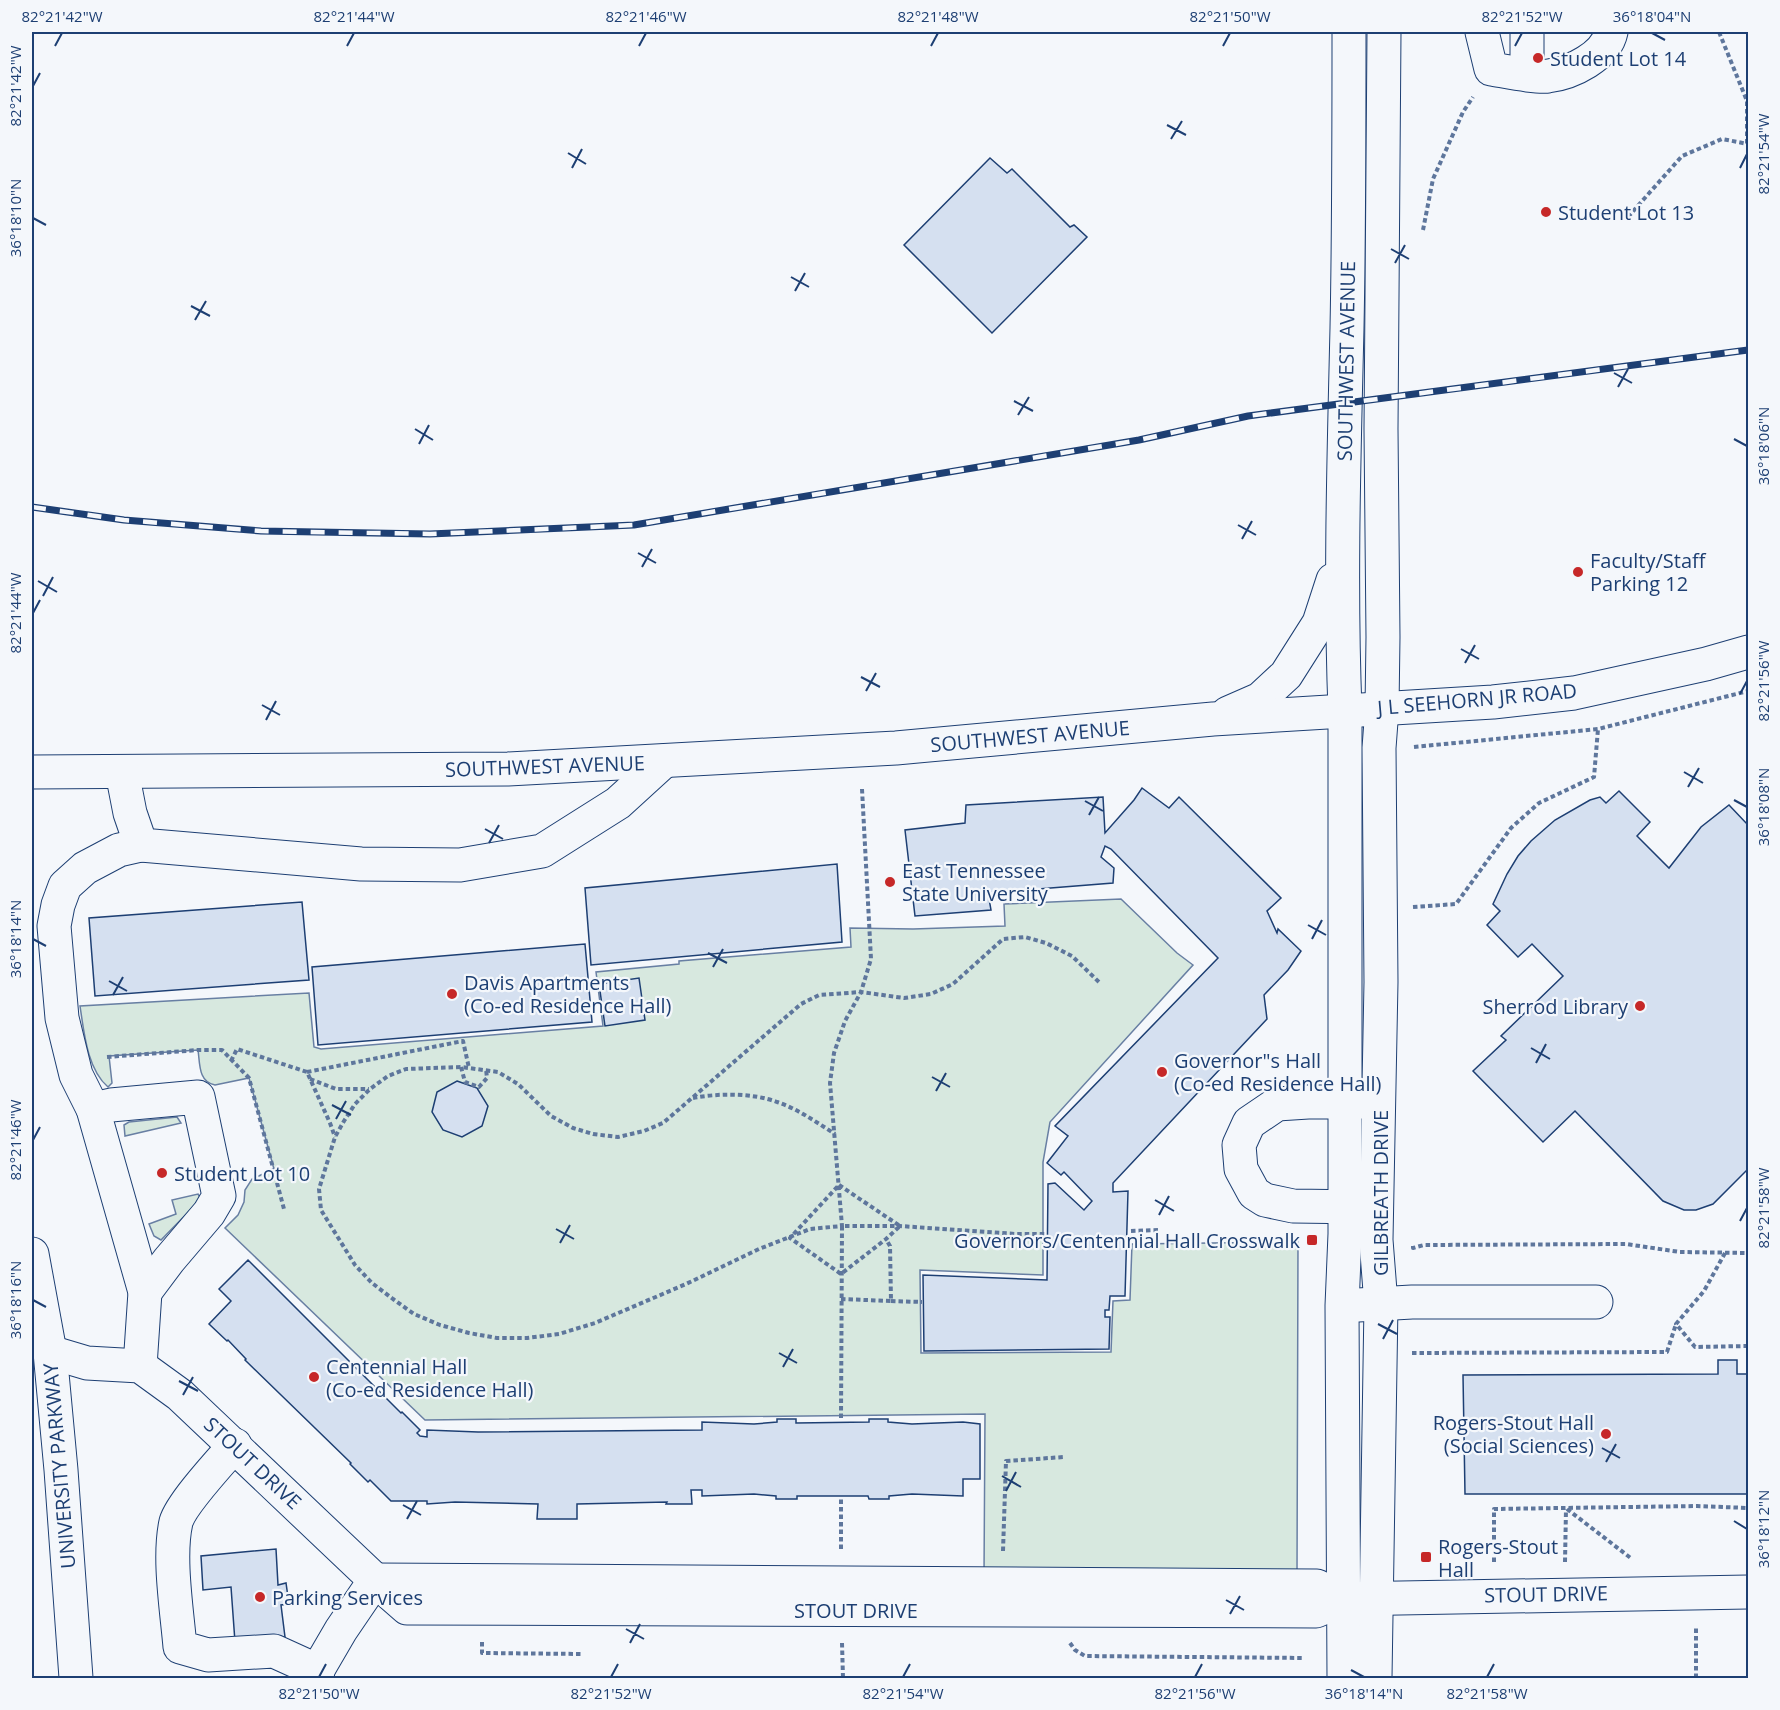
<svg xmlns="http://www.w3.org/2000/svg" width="1780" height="1710" viewBox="0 0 1780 1710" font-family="'Open Sans',sans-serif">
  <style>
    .green { fill: #d7e8df; stroke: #687fa3; stroke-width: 1.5 }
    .building { fill: #d5e0f0; stroke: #1d3f73; stroke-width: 1.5 }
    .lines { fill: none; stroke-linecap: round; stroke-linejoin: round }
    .minor-casing { stroke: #1d3f73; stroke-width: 35 }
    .highway-casing { stroke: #1d3f73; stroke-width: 35 }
    .path { stroke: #5e769c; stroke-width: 4; stroke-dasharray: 4.5 3; stroke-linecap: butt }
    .minor { stroke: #f4f7fb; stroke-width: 33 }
    .highway { stroke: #f4f7fb; stroke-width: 33 }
    .rail-casing { stroke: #1d3f73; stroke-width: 7 }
    .rail { stroke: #f4f7fb; stroke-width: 4.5; stroke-dasharray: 14; stroke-linecap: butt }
    .ticks { fill: none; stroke: #1d3f73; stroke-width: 2 }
    .poi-dot { fill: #c62828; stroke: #f4f7fb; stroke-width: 2 }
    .labels { text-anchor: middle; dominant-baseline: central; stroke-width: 4.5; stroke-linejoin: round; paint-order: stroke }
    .poi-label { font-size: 20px; fill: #1d3f73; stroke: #f4f7fb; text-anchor: start }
    .street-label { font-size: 20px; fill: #1d3f73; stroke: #f4f7fb }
    .neatline { fill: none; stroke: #1d3f73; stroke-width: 2 }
    .ticks-label { font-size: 15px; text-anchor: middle; fill: #1d3f73 }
  </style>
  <rect width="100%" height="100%" fill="#f4f7fb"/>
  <!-- green -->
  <g class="green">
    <path d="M1121 899 1177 953 1193 965 1050 1122 1043 1162V1275L920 1270 921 1353 1111 1352 1113 1301 1130 1300 1132 1244 1298 1242 1297 1577H984L985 1414 425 1420 225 1228 238 1215 244 1202 245 1190 252 1179 274 1169 249 1078 215 1085C198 1082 200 1063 198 1050L109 1056 112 1083 108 1087C87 1069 84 1032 80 1006L309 993 314 1047 321 1049 603 1026 596 972 679 964V961L851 947 850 928 913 929 1005 926 1004 904Z"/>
    <polygon points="177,1117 181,1123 125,1136 124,1125 129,1122"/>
    <polygon points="198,1194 201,1199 161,1240 154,1236 149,1224 176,1214 172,1200"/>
  </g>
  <!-- building -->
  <g class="building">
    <polygon points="990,158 1007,173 1012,169 1070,227 1074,225 1087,237 992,333 904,245"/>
    <polygon points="1142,788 1169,808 1179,797 1281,898 1267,911 1277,933 1278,929 1301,951 1288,970 1264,995 1267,1019 1113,1183 1113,1192 1128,1191 1125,1296 1110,1296 1109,1310 1105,1310 1105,1317 1110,1317 1109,1349 924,1351 923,1275 1047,1280 1048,1184 1055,1183 1084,1210 1092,1201 1064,1172 1061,1175 1047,1163 1068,1136 1055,1126 1218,958 1111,849 1105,846 1101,857 1114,868 1113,883 988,893 991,910 915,916 905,830 965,823 966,805 1103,797 1105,833 1134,800"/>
    <polygon points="1619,791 1650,822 1637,836 1669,868 1701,827 1729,805 1748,825 1748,1169 1713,1204 1696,1210 1684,1210 1663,1201 1575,1111 1543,1142 1473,1071 1506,1040 1501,1036 1563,976 1532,944 1518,957 1487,925 1500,911 1493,904 1507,874 1518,856 1531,841 1555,820 1590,800 1600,797 1606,803"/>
    <polygon points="837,864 842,942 591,965 585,888"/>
    <polygon points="302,902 309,980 95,996 89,918"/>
    <polygon points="585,944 592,1022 318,1045 312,967"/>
    <polygon points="639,978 645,1020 605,1026 599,984"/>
    <polygon points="457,1081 477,1088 488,1106 482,1126 462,1137 443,1130 432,1112 437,1092"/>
    <polygon points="248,1260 401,1413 402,1412 420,1430 417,1433 420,1436 427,1437 427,1430 478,1432 702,1430 702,1422 754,1424 777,1422 777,1419 796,1419 796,1423 869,1422 869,1419 888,1419 888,1422 912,1424 963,1422 980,1424 980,1479 963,1479 963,1496 912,1494 889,1496 889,1499 869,1499 868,1496 797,1496 797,1499 776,1499 776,1496 754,1494 702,1496 702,1490 691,1490 692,1504 666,1504 667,1502 577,1504 577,1519 537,1519 538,1504 455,1502 427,1504 427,1501 391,1501 370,1480 368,1482 350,1464 351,1463 245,1360 246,1359 228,1340 227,1341 209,1324 231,1301 219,1289"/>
    <polygon points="1718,1360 1737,1360 1737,1374 1748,1374 1748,1494 1465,1494 1463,1375 1718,1374"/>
    <polygon points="276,1549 278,1585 286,1583 289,1604 281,1605 285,1637 235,1642 231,1587 203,1590 201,1556"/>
  </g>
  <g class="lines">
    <defs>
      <g id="minor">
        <path d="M1482 32 1491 69C1504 71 1538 78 1548 76 1572 73 1606 56 1611 32"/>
        <polyline points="1527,32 1527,73"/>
        <polyline points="1228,713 1260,699 1286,675 1319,623 1333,580"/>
        <polyline points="32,772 508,769 896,748 1213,719 1493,702 1574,693 1706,664 1748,652"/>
        <polyline points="122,772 130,813 141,845 361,864 460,865 542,851 618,803 664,761"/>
        <polyline points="93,1109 111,1105 198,1097 219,1196 209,1213 169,1260 145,1292"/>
        <polyline points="1365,1207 1293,1206 1265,1200 1254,1193 1241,1169 1239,1145 1249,1123 1277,1104 1308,1102 1366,1102"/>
        <polyline points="1358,1305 1412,1302 1596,1302"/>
        <polyline points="50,1352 87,1363 140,1366 180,1395 375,1580 407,1608 1316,1611 1344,1599 1748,1592"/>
        <polyline points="140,1366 145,1292 93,1109 76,1075 62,1018 54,926 58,905 65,886 85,868 119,850 141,845"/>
        <path d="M235 1445C221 1461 181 1504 176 1522 168 1557 177 1611 180 1647L208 1655 274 1651 318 1671"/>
        <polyline points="375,1580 1317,1586 1344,1599"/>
        <polyline points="313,1678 341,1630 375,1580"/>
        <path d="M1344 1678 1342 1306 1345 1234V710C1340 583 1344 455 1347 328 1349 229 1349 130 1349 32"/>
        <polyline points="1375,1678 1381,1304 1376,1240 1381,982 1379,748 1382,708 1383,637 1381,429 1384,32"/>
      </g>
      <polyline id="highway" points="32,1254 50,1352 61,1470 76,1678"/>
    </defs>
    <!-- minor casing -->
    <use href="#minor" class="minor-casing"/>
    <!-- highway casing -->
    <use href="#highway" class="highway-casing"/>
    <!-- path -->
    <g class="path">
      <polyline points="1719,32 1747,101 1747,144"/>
      <polyline points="1628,217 1682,156 1722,139 1748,144"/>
      <polyline points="1423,230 1433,179 1463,112 1473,97"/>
      <polyline points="1414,747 1598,729 1748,691"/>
      <polyline points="862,789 871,959 861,992 845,1021 834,1053 830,1083 842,1226 810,1229 759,1249 686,1284 595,1323 559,1334 527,1338 497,1338 469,1333 440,1325 414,1314 393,1299 372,1283 355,1265 321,1210 319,1189 335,1137 344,1121 355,1104 370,1089 388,1076 406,1069 461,1067 498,1072 518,1084 551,1116 573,1128 593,1134 618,1137 644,1131 663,1123 801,1004 819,995 861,992 904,998 931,994 953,984 1003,939 1025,937 1046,943 1072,956 1100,983"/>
      <polyline points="1413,907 1456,904 1511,828 1539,803 1594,777 1598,729"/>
      <polyline points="107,1057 198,1050 222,1050 249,1078 284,1209"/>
      <polyline points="231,1061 237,1049 307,1072 330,1123 335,1137"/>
      <polyline points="461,1067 465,1082 479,1087 487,1078 486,1069"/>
      <polyline points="307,1072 463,1041 469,1068"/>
      <polyline points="310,1079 336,1089 369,1089"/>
      <path d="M693 1098C719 1093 753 1093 777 1102 798 1109 816 1122 835 1134"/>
      <polygon points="839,1185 900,1226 886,1239 841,1274 790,1238"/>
      <polyline points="1131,1231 1159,1230"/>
      <polyline points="1413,1246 1413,1248 1424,1245 1626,1244 1680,1252 1748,1253"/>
      <polyline points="1725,1253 1704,1291 1676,1324 1695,1347 1748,1346"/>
      <polyline points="841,1299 891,1301 890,1246 886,1239"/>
      <polyline points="891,1301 922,1302"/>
      <polyline points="1412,1353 1667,1352 1676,1324"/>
      <polyline points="841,1418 842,1226 900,1226 1016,1234 1045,1234"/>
      <polyline points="1567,1509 1632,1559"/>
      <polyline points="841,1549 841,1498"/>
      <polyline points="1003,1551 1006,1461 1064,1457"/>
      <polyline points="1494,1562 1494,1509 1697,1506 1748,1508"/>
      <polyline points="1565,1562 1566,1509"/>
      <polyline points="482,1642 482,1653 582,1654"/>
      <polyline points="842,1643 843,1678"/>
      <polyline points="1070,1643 1075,1650 1085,1656 1304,1658"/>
      <polyline points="1696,1678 1696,1627"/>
    </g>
    <!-- minor -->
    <use href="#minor" class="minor"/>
    <!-- highway -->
    <use href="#highway" class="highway"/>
    <defs>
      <polyline id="rail" points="32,507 124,520 261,531 430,534 634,525 1139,440 1248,416 1748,350"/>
    </defs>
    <!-- rail casing -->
    <use href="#rail" class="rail-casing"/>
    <!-- rail -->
    <use href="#rail" class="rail"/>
  </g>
  <!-- ticks -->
  <path class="ticks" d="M1652 33 1665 40M55 46 62 33M347 46 354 33M639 46 646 33M931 46 938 33M1223 46 1230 33M1515 46 1522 33M33 86 40 73M1167 125 1186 135M1171 139 1182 121M568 153 586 164M572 168 582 149M1740 168 1747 154M33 218 46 225M1391 249 1409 259M1395 263 1405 245M791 277 809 287M795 291 805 273M191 306 210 316M195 320 206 301M1614 373 1632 383M1618 387 1628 369M1014 401 1033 411M1018 415 1029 397M415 429 433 440M1734 439 1747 446M419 444 429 425M1238 525 1256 535M1242 539 1252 521M638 553 656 563M642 567 652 549M38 581 57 592M43 596 53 577M33 613 40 600M1461 649 1479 659M1465 663 1475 645M861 677 880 687M866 691 876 673M1740 694 1747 681M262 705 280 715M266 720 276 701M1684 772 1703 783M1688 787 1699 768M1734 800 1747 807M1085 801 1103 811M1089 815 1099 797M485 829 503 839M489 843 499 825M1308 925 1326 935M33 939 46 946M1312 939 1322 920M708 953 727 963M713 967 723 949M109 981 127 991M113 995 123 977M1531 1048 1550 1059M1536 1063 1546 1044M932 1077 950 1087M936 1091 946 1073M332 1105 351 1115M336 1119 346 1101M33 1140 40 1127M1155 1200 1174 1211M1159 1215 1169 1196M1740 1221 1747 1208M556 1229 574 1239M560 1243 570 1225M33 1300 46 1307M1378 1324 1397 1334M1383 1339 1393 1320M779 1353 797 1363M783 1367 793 1349M179 1381 198 1391M183 1395 193 1377M1602 1448 1620 1458M1606 1462 1616 1444M1002 1476 1021 1487M1006 1491 1016 1472M403 1505 421 1515M407 1519 417 1501M1734 1521 1747 1529M1226 1600 1244 1610M1230 1614 1240 1596M626 1629 644 1639M630 1643 640 1624M1351 1670 1364 1677M319 1677 326 1664M611 1677 618 1664M903 1677 910 1664M1195 1677 1202 1664M1487 1677 1494 1664"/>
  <!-- markers -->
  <g class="poi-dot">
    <circle cx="1538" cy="58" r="6"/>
    <circle cx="1546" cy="212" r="6"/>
    <circle cx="1578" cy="572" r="6"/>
    <circle cx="890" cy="882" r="6"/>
    <circle cx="452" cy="994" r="6"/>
    <circle cx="1640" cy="1006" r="6"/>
    <circle cx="1162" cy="1072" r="6"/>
    <circle cx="162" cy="1173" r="6"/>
    <rect x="1306" y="1234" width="12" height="12" rx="3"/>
    <circle cx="314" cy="1377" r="6"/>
    <circle cx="1606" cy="1434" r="6"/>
    <rect x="1420" y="1551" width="12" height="12" rx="3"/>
    <circle cx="260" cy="1597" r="6"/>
  </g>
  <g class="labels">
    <!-- poi labels -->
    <g class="poi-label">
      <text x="1550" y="58">Student Lot 14</text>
      <text x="1558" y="212">Student Lot 13</text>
      <text x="1590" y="560">Faculty/Staff<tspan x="1590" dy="23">Parking 12</tspan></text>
      <text x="902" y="870">East Tennessee<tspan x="902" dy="23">State University</tspan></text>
      <text x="464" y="982">Davis Apartments<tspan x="464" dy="23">(Co-ed Residence Hall)</tspan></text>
      <text x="1628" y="1006" text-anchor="end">Sherrod Library</text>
      <text x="1174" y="1060">Governor"s Hall<tspan x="1174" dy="23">(Co-ed Residence Hall)</tspan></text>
      <text x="174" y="1173">Student Lot 10</text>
      <text x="1300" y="1240" text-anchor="end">Governors/Centennial Hall Crosswalk</text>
      <text x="326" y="1366">Centennial Hall<tspan x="326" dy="23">(Co-ed Residence Hall)</tspan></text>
      <text x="1594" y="1422" text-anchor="end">Rogers-Stout Hall<tspan x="1594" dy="23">(Social Sciences)</tspan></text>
      <text x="1438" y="1546">Rogers-Stout<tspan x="1438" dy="23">Hall</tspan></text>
      <text x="272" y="1597">Parking Services</text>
    </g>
    <!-- street labels -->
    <g class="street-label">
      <text transform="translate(1346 361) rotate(-89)">SOUTHWEST AVENUE</text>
      <text transform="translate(1477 699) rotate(-5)">J L SEEHORN JR ROAD</text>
      <text transform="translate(1030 736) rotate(-5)">SOUTHWEST AVENUE</text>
      <text transform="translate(545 766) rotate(-2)">SOUTHWEST AVENUE</text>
      <text transform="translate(1380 1193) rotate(-90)">GILBREATH DRIVE</text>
      <text transform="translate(253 1463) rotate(43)">STOUT DRIVE</text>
      <text transform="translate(59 1466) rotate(-95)">UNIVERSITY PARKWAY</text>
      <text transform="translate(1546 1594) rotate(-1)">STOUT DRIVE</text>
      <text x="856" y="1610">STOUT DRIVE</text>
    </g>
  </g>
  <!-- border -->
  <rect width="1780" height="1710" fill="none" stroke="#f4f7fb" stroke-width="66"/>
  <rect x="33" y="33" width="1714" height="1644" class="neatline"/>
  <g class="ticks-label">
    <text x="62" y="22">82°21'42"W</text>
    <text x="354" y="22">82°21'44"W</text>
    <text x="646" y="22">82°21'46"W</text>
    <text x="938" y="22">82°21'48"W</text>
    <text x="1230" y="22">82°21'50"W</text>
    <text x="1522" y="22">82°21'52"W</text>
    <text x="1652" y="22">36°18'04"N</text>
    <text transform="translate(16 86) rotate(-90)" y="5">82°21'42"W</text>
    <text transform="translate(1764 154) rotate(-90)" y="5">82°21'54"W</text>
    <text transform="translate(16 218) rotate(-90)" y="5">36°18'10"N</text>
    <text transform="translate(1764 446) rotate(-90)" y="5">36°18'06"N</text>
    <text transform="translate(16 613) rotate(-90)" y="5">82°21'44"W</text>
    <text transform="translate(1764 681) rotate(-90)" y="5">82°21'56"W</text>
    <text transform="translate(1764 807) rotate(-90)" y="5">36°18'08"N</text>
    <text transform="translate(16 939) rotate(-90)" y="5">36°18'14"N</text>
    <text transform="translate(16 1140) rotate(-90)" y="5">82°21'46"W</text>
    <text transform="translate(1764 1208) rotate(-90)" y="5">82°21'58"W</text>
    <text transform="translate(16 1300) rotate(-90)" y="5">36°18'16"N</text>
    <text transform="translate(1764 1529) rotate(-90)" y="5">36°18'12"N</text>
    <text x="319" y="1699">82°21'50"W</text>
    <text x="611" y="1699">82°21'52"W</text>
    <text x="903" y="1699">82°21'54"W</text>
    <text x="1195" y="1699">82°21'56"W</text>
    <text x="1364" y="1699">36°18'14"N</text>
    <text x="1487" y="1699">82°21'58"W</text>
  </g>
</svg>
